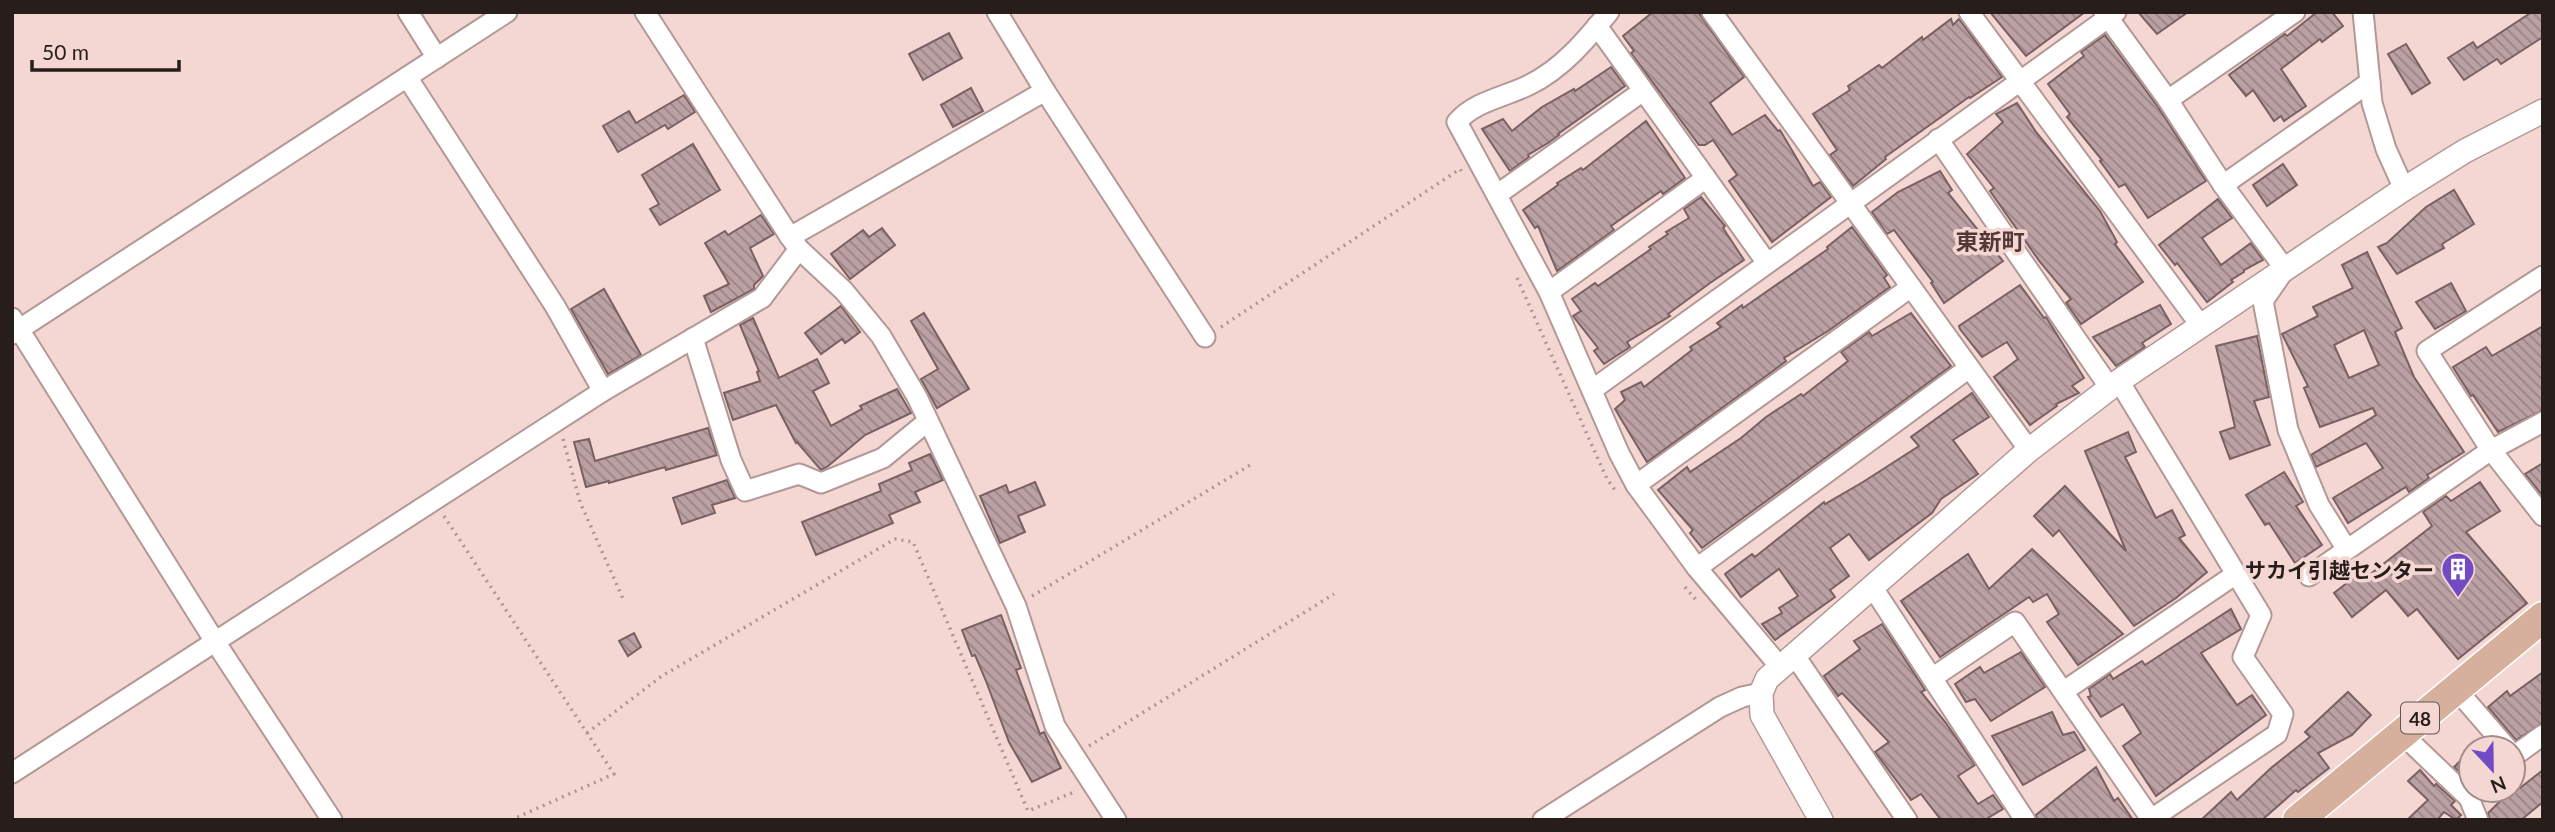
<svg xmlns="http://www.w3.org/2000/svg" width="2555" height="832" viewBox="0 0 2555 832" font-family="Lato,'Noto Sans JP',sans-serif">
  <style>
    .building { fill: url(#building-back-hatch); stroke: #796063; stroke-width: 2; fill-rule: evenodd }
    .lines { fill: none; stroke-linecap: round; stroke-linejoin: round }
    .minor-casing { stroke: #b39895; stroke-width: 23 }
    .tertiary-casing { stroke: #b39895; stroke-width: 26 }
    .primary-casing { stroke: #fff; stroke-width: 33 }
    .path { stroke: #ac9693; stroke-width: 3.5; stroke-dasharray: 2 5; stroke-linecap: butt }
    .minor { stroke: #fff; stroke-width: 19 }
    .tertiary { stroke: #fff; stroke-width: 23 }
    .primary { stroke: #d7af9d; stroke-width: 30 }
    .labels { text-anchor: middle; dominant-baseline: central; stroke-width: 7; stroke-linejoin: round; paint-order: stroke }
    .shield { fill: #f4d7d3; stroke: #645552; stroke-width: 2 }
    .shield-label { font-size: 19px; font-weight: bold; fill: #271d1b }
    .poi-label { font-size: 21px; font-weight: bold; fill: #271d1b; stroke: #f4d7d3; text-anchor: end }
    .neighbourhood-label { font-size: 23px; font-weight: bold; fill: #503936; stroke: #f4d7d3 }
  </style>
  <defs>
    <pattern id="building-back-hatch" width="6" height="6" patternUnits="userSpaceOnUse" patternTransform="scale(1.75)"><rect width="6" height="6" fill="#bca1a4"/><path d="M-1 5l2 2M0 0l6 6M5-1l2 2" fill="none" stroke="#998385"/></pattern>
  </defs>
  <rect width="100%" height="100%" fill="#f4d7d3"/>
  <!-- building -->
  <g class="building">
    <polygon points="1653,12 1698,12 1744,77 1710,103 1732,135 1765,115 1778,131 1780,130 1813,186 1820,182 1831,197 1772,242 1729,181 1737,175 1713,140 1705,145 1699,145 1631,53 1634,51 1623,36"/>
    <polygon points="1990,12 2085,12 2026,56"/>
    <polygon points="2138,12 2188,12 2157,34"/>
    <polygon points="2317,12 2332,12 2343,26 2322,42 2320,39 2281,69 2306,106 2284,121 2281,116 2274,121 2253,90 2246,96 2229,75 2285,34 2287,36"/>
    <polygon points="2532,12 2543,12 2543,37 2501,64 2497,59 2464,80 2448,58 2473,42 2477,48"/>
    <polygon points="1951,19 1953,25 1959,19 2002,77 1970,98 1969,97 1885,157 1886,159 1853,186 1830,155 1837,150 1813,114 1850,90 1848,86 1879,65 1882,68 1922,37 1923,40"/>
    <polygon points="949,33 962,58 923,80 909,54"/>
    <polygon points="2105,35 2158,107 2206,181 2148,218 2125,184 2119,187 2100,161 2102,160 2067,117 2070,114 2048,84 2084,56 2081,52"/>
    <polygon points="2406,44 2430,83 2412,94 2388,54"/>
    <polygon points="1611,67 1625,86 1558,134 1559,135 1548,143 1528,155 1529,157 1510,171 1482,129 1503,119 1512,131 1542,107 1574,89 1575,91"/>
    <polygon points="971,88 983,111 953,127 941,105"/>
    <polygon points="684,95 695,112 668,129 665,125 618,152 603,126 629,111 636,123"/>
    <polygon points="2017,103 2036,132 2100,211 2117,242 2115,244 2143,282 2081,324 2066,303 2071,299 2040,262 1990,191 1994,188 1967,154 2003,122 1996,114"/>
    <polygon points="1646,121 1685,178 1663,194 1661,191 1611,226 1614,230 1557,271 1538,226 1535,228 1523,210 1558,185 1557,183 1581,168 1583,170"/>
    <polygon points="693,144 720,190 660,225 650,209 659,204 642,175"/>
    <polygon points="2283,164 2297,185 2267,206 2253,185"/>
    <polygon points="1940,171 1952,190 1948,193 2003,261 1944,303 1931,283 1933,282 1894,230 1887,234 1872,212 1898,192"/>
    <polygon points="2454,190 2474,224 2442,244 2444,248 2397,274 2378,247 2387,243 2426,207"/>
    <polygon points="1701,197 1725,226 1723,228 1744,260 1710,283 1668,314 1670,316 1627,342 1630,347 1604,364 1594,351 1598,348 1573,316 1581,311 1572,299 1595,283 1598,286 1651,249 1649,247 1668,234 1666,232 1689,218 1684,209"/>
    <polygon points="2218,199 2232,218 2202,238 2221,265 2251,243 2263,260 2244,270 2244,272 2231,280 2233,282 2207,302 2177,263 2175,265 2159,245"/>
    <polygon points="761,215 774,234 750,248 763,276 754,285 754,289 711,312 704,296 729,284 705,243 725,231 728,235"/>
    <polygon points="1852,227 1887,275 1884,278 1890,287 1828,331 1784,358 1786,361 1773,371 1647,462 1615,409 1625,400 1621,392 1641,382 1644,387 1692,350 1690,347 1721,327 1717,323 1742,305 1743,308 1828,249 1827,247"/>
    <polygon points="882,228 895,245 850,279 831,254 863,230 869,237"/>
    <path d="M2367 252 2402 328 2395 332 2414 377 2464 452 2427 475 2429 478 2409 492 2406 487 2348 523 2333 498 2383 468 2366 443 2316 467 2311 455 2376 415 2373 408 2320 427 2304 388 2308 386 2282 334 2318 316 2313 307 2353 288 2342 265ZM2364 330 2379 365 2349 378 2334 345Z"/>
    <polygon points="2451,283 2466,311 2435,329 2416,302"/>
    <polygon points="2020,285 2044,318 2046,317 2084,378 2072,386 2079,393 2056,404 2057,406 2030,425 1994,377 2018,359 2007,342 1982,357 1960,329 1959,326"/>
    <polygon points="604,289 641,355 608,374 571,309"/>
    <polygon points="2160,305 2171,324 2142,343 2145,347 2116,366 2093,337"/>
    <polygon points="841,306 860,332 845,343 842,339 821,354 805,333"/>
    <polygon points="924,313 969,389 937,408 921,379 938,369 911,321"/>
    <polygon points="1911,313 1951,366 1702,548 1690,533 1693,530 1658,490 1687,467 1690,472 1741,438 1766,417 1801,394 1803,396 1848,361 1841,352 1869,332 1872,336"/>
    <polygon points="753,318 779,378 817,359 829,383 813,391 831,426 862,409 860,406 897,389 911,413 865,435 827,467 821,470 797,442 796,443 776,405 733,420 724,393 760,381 757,372 759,371 740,325"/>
    <polygon points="2543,326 2543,410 2498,432 2473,395 2471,396 2453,367 2486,347 2492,356"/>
    <polygon points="2257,336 2269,397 2254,401 2270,445 2230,459 2220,432 2235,427 2216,346"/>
    <polygon points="1972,393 1989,417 1953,440 1978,474 1941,499 1932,513 1869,560 1849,534 1830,548 1849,576 1830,590 1835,597 1775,640 1762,624 1782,613 1779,608 1798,596 1779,569 1741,597 1725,574 1752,554 1755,557 1824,502 1825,504 1863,482 1919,446 1911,437"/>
    <polygon points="708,428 717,455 666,470 665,467 609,483 609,481 586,487 574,442 589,439 595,461"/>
    <polygon points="2128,432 2136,452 2125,457 2156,518 2172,510 2185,535 2179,538 2207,572 2176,598 2134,626 2059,530 2053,536 2034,516 2065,486 2126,551 2085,451"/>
    <polygon points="930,454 943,480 915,492 920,502 889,515 893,523 816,555 802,522 881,491 879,484 912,470 909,463"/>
    <polygon points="2543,463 2543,496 2525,474"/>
    <polygon points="2284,472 2303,502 2296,506 2322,545 2295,563 2269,523 2265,525 2246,495"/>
    <polygon points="727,480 735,498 712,505 715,513 682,524 673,498"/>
    <polygon points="1035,482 1045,505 1018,516 1025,532 1000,543 980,496 1006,485 1009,493"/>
    <polygon points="2480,482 2500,511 2466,532 2527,603 2458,659 2417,609 2408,616 2386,590 2352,617 2334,593 2360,573 2364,579 2432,526 2423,512 2446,496 2451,501"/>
    <polygon points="2032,549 2123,634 2078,665 2047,622 2059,614 2047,594 2033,602 2029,597 1940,657 1901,601 1968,554 1989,589"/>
    <polygon points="2231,609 2241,629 2201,653 2237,705 2252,695 2266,715 2156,796 2123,746 2141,733 2123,704 2101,717 2088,697 2091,696 2089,689 2110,674 2113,679 2142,661 2145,665"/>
    <polygon points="1001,615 1021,668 1016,670 1040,734 1044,732 1061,768 1032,782 1009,742 986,681 975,655 972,656 962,630"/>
    <polygon points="1882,624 1925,690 1921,692 1946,723 1975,765 1958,776 1978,804 1993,795 2003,809 1988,818 1989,820 1941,820 1921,794 1911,800 1875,752 1889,742 1842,693 1838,696 1824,676 1860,649 1854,641"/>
    <polygon points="634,633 641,647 628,656 619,641"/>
    <polygon points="2021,652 2045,687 1991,721 1975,699 1966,702 1955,684 1980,667 1984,673"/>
    <polygon points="2543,672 2543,723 2516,740 2488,707 2507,691 2510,696"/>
    <polygon points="2348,692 2371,715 2352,735 2318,753 2329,768 2298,792 2296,790 2262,820 2201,820 2231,792 2237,800 2271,768 2310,737 2305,732"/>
    <polygon points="2052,712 2063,735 2074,732 2085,750 2023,785 1992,736"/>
    <polygon points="2471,750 2471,783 2454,767"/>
    <polygon points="2096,767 2114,801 2118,798 2133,820 2037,820 2036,815"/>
    <polygon points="2420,770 2434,786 2436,784 2455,801 2451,805 2461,815 2456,820 2444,812 2437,820 2407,820 2428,800 2408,781"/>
    <polygon points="2543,770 2543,802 2521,820 2490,820 2488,813 2517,785 2520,788"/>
  </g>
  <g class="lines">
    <defs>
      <g id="minor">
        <polyline points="408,12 437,58"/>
        <polyline points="645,12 790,237 799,249 844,291 881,336 917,397 1016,606 1055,726 1116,820"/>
        <polyline points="997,12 1045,91 1205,337"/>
        <path d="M1609 12C1586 40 1562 69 1529 85 1505 97 1475 101 1457 122L1549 292 1619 453 1636 485 1697 568 1781 668"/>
        <polyline points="1712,12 2029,450"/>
        <polyline points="1969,12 2201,326"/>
        <polyline points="2104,12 2168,100 2223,185 2285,269 2263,301 2288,430 2319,505 2346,548"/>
        <polyline points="2363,12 2372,103 2386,149 2404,189"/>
        <polyline points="1597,26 1767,263"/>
        <polyline points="407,77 555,306 603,391"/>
        <polyline points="2168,100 2295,12"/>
        <polyline points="1938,139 2110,388"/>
        <polyline points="2223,185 2370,82"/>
        <polyline points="1498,194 1643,91"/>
        <polyline points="790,237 1045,91"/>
        <polyline points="1549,292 1706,178"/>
        <polyline points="12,318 214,640 332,820"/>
        <polyline points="12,334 507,12"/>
        <polyline points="693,338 731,460 745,491 799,474 821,483 883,458 928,421"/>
        <polyline points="2119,381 2261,615 2243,657 2283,714 2277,734 2150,820"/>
        <polyline points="1592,390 2116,12"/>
        <polyline points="2543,422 2491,450 2543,516"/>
        <polyline points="1636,485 1911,287"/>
        <polyline points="1697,568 1969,368"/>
        <polyline points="2309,576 2491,450 2427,351 2543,276"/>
        <polyline points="1873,588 1932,678 2015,622 2151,819"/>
        <polyline points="1795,656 1907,820"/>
        <polyline points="1932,678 2025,820"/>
        <polyline points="2456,689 2507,748"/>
        <polyline points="2064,691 2236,574"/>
        <polyline points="2402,734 2469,798 2478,820"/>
        <polyline points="2514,756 2543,735"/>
        <polyline points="12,773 603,391 762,298 799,249"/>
        <polyline points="1543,820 1720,707 1742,697 1761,693"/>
      </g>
      <polyline id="tertiary" points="1821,820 1762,715 1761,693 1767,679 2029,450 2119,381 2404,189 2465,151 2543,111"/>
      <polyline id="primary" points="2298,820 2543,617"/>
    </defs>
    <!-- minor casing -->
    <use href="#minor" class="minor-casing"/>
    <!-- tertiary casing -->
    <use href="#tertiary" class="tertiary-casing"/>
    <!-- primary casing -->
    <use href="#primary" class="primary-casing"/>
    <!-- path -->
    <g class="path">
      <polyline points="1517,278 1607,479 1615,490"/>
      <polyline points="1221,327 1460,169 1462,172"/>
      <polyline points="563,439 580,502 624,601"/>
      <polyline points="444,516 614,774 511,820"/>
      <polyline points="1685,587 1696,600"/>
      <polyline points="1032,596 1252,464"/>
      <polyline points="587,733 662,676 895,539 913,542 1028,811 1074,792"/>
      <polyline points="1089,746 1334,594"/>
    </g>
    <!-- minor -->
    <use href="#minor" class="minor"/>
    <!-- tertiary -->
    <use href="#tertiary" class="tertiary"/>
    <!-- primary -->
    <use href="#primary" class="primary"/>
  </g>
  <!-- icons -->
  <defs>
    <symbol id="building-pin" viewBox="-11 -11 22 30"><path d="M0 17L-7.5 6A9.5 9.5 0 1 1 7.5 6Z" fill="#724ac3" stroke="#f4d7d3"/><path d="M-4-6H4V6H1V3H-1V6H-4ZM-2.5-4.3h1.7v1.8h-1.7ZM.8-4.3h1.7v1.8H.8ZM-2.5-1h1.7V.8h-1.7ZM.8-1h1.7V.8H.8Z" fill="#fff"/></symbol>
  </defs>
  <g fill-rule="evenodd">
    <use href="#building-pin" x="2439" y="550" width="38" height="52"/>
  </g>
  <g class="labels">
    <!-- shield labels -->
    <rect class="shield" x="2401" y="702.5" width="38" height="31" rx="5"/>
    <g class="shield-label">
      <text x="2420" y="718">48</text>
    </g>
    <!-- poi labels -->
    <g class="poi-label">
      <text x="2434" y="569">サカイ引越センター</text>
    </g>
    <!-- neighbourhood labels -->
    <g class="neighbourhood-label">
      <text x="1990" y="241">東新町</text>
    </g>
  </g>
  <!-- border -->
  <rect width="2555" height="832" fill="none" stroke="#271d1b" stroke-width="28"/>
  <!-- north arrow -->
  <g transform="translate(2492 769) rotate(158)"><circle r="33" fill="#f4d7d3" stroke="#a28d89" stroke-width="2"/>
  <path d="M0-5L12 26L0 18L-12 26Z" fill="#724ac3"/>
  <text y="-10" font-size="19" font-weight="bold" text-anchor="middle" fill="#271d1b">N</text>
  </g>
  <!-- scale -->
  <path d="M32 60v10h147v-10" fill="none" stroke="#271d1b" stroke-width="3.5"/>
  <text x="42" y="60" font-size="21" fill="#271d1b" stroke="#f4d7d3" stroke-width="5" paint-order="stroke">50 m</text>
</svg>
